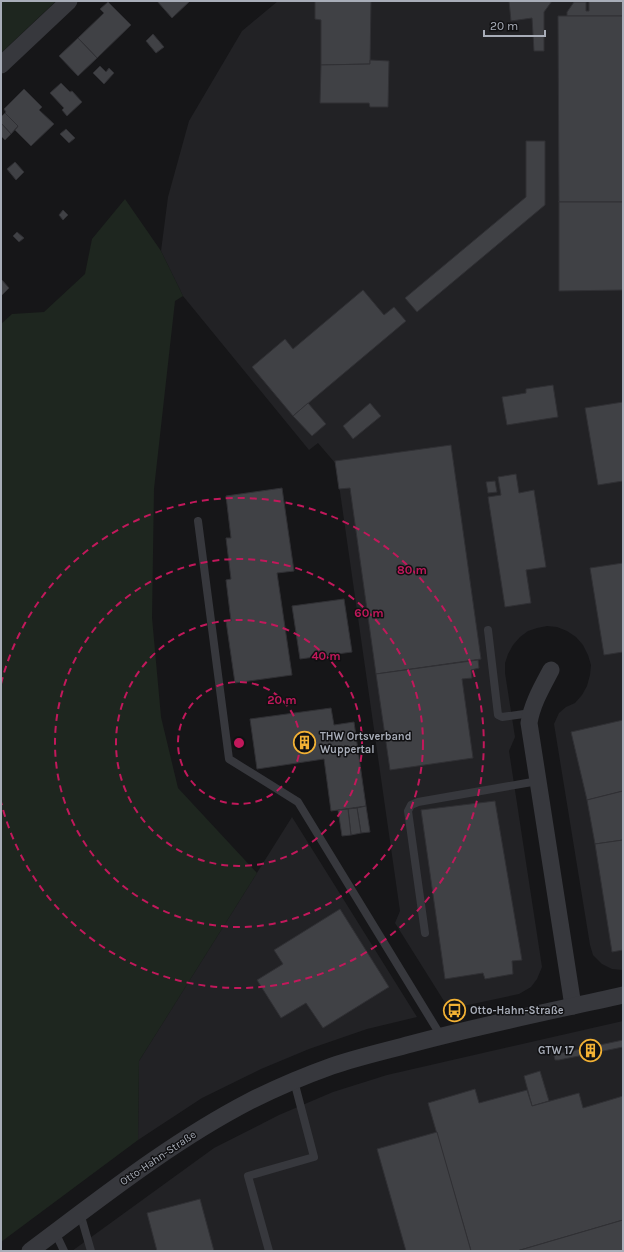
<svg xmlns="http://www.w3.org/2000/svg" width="624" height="1252" viewBox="0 0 624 1252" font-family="Karla,sans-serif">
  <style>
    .built { fill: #222225 }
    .green { fill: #1e261f }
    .building { fill: #404145; stroke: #303034 }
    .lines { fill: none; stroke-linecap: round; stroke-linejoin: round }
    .lane { stroke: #37383d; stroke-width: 8 }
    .street { stroke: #37383d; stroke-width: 17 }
    .ring { fill: none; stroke: #c2185b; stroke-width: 2; stroke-dasharray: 7 5 }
    .labels { text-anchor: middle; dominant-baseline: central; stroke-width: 3; stroke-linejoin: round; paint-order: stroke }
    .poi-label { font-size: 11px; font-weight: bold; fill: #a8adb8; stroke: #111113; text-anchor: start }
    .street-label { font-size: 11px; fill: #a8adb8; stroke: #111113 }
    .centre { fill: #c2185b; stroke: #111113; stroke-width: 2 }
    .ring-label { font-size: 12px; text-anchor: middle; font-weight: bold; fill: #c2185b; stroke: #111113; stroke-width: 3; stroke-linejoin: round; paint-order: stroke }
  </style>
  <rect width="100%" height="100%" fill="#161618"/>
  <!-- built -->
  <g class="built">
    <polygon points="278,1 623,1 623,970 612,969 602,964 593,955 590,945 554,724 559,713 566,707 575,703 582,695 587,686 590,675 591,665 588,655 583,645 576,637 567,631 557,627 547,626 537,628 528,631 520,637 513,645 508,654 505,663 505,673 515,737 509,751 542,967 537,979 531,987 519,994 449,1009 395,923 400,911 336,464 318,443 309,450 183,296 161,251 168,197 189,121 242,31"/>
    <polygon points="292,817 417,1017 367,1029 309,1049 261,1069 202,1098 138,1140 139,1061"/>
    <polygon points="623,1021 623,1251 72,1251 214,1148 279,1115 333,1092 387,1075"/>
  </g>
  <!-- green -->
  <g class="green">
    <polygon points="1,1 56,1 1,53"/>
    <polygon points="125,199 161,251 183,296 175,301 154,489 152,618 161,717 178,788 257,873 139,1061 138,1140 1,1242 1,324 12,314 44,312 85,274 92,239"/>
  </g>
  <!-- building -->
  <g class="building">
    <polygon points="157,1 190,1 172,18"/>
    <polygon points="315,1 371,1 370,64 321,65 321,20 315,19"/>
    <polygon points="509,1 552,1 544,12 544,51 534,51 532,18 511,21"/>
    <polygon points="589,1 623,1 623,16 567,16 567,12 574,2 586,2 586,11 589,11"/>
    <polygon points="108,2 131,25 97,58 78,38 104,13 100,9"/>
    <polygon points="558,16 623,16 623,202 559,202"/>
    <polygon points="153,34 164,47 156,53 146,41"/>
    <polygon points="78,38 97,58 78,76 59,56"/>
    <polygon points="370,60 389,61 388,107 370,107 369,103 320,103 321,65 370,64"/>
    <polygon points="100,66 106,72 109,68 114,73 104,84 93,73"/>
    <polygon points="61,83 70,92 72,91 82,102 67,116 62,110 64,108 50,93"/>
    <polygon points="24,89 42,107 39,110 54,124 31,146 15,130 18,126 5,113 6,112 4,109"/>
    <polygon points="5,113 18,126 11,134 1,123 1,117"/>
    <polygon points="1,123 11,134 5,140 1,136"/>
    <polygon points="66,129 75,138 69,143 60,134"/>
    <polygon points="526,141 545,141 545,205 417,312 405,298 526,197"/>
    <polygon points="15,162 24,172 16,180 7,169"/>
    <polygon points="559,201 559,202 623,202 623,290 559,291"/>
    <polygon points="63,210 68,215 63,220 59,215"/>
    <polygon points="17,232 24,238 19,242 13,236"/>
    <polygon points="2,280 9,288 1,296 1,281"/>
    <polygon points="363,290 384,315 394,307 406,321 293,416 252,367 285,339 293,349"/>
    <polygon points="553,385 558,417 507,425 502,397 526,393 526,389"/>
    <polygon points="623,402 623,481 598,485 585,408"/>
    <polygon points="308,403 326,424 312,436 293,416"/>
    <polygon points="370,403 381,416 353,439 343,426"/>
    <polygon points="451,445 481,659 376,674 350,488 339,489 335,461"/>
    <polygon points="516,474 519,493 534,490 546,567 526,570 531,603 505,607 488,497 501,495 498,477"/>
    <polygon points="495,481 497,492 488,493 486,482"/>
    <polygon points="282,488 294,571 277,573 292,675 235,683 226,621 231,621 226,580 231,579 226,538 231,538 226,496"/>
    <polygon points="623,563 623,652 604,655 590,568"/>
    <polygon points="344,599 352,652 300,659 292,606"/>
    <polygon points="478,660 479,668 471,670 472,678 462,679 473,758 390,770 376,674"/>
    <polygon points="331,708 334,725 354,722 366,806 331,811 324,759 257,769 250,719"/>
    <polygon points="623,720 623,791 587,800 571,732"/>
    <polygon points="623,791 623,840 595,844 587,800"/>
    <polygon points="495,801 522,960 512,961 513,974 485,979 483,973 445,979 421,810"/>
    <polygon points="366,806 370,832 361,833 357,808"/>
    <polygon points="357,808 361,833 351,835 348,809"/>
    <polygon points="348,809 351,835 342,836 338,810"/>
    <polygon points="623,840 623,950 612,952 595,844"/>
    <polygon points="340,909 389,987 323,1028 306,1003 281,1018 257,980 283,964 274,950"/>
    <polygon points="623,1040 623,1047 559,1060 555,1060 554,1056 557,1054"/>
    <polygon points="540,1071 549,1101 532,1106 524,1076"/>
    <polygon points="475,1089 479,1103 527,1090 532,1106 579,1093 583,1108 623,1096 623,1220 517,1251 471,1251 428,1103"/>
    <polygon points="437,1132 471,1251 406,1251 377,1149"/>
    <polygon points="200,1199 214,1251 157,1251 147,1213"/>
    <polygon points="623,1220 623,1251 517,1251"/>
  </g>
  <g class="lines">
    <!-- lane -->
    <g class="lane">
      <polyline points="198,521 229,759 298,802 441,1036"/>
      <polyline points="488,630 498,715 502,717 531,713"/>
      <polyline points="425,933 408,811 411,805 418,802 538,781"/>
      <polyline points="80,1213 91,1251"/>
      <polyline points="55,1232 64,1251"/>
      <polyline points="269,1251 248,1176 314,1157 294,1081"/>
    </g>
    <!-- street -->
    <g class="street">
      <polyline points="1,65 69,1"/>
      <path d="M551 670C542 687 532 704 529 723L573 1006"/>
      <path d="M30 1251C101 1198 171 1142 250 1101 276 1088 304 1076 332 1066 358 1057 385 1051 411 1044 481 1025 552 1011 623 995"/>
    </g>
  </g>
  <!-- distance rings -->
  <g class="ring">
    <circle cx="239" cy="743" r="61"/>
    <circle cx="239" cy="743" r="123"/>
    <circle cx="239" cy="743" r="184"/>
    <path d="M1 684A245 245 0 1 1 1 802"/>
  </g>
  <!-- icons -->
  <defs>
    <symbol id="building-ring" viewBox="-11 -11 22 22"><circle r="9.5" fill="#111113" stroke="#f2b134" stroke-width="1.5"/><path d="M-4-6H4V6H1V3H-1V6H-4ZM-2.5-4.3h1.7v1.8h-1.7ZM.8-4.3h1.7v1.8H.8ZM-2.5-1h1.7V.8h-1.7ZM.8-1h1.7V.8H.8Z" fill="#f2b134"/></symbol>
    <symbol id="bus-ring" viewBox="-11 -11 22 22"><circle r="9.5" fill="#111113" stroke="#f2b134" stroke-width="1.5"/><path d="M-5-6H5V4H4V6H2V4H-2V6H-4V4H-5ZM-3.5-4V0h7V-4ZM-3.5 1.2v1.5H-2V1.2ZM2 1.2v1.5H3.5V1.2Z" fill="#f2b134"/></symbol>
  </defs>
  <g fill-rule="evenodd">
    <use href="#building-ring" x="292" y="730" width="25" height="25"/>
    <use href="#bus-ring" x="442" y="998" width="25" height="25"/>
    <use href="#building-ring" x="578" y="1038" width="25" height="25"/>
  </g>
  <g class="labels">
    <!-- poi labels -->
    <g class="poi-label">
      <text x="320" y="736">THW Ortsverband<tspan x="320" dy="13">Wuppertal</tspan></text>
      <text x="470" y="1010">Otto-Hahn-Straße</text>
      <text x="574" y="1050" text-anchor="end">GTW 17</text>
    </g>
    <!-- street labels -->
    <g class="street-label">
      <text transform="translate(158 1158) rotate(-34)">Otto-Hahn-Straße</text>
    </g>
  </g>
  <circle cx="239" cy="743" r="6" class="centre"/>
  <g class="ring-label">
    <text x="412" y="574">80 m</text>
    <text x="369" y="617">60 m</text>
    <text x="326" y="660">40 m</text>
    <text x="282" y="704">20 m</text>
  </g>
  <!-- border -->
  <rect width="624" height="1252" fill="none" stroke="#a8adb8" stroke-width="4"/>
  <!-- scale -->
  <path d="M484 30v6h61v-6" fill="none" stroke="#a8adb8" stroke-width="2"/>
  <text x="490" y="30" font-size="12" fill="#a8adb8" stroke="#111113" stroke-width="3" paint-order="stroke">20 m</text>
</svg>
